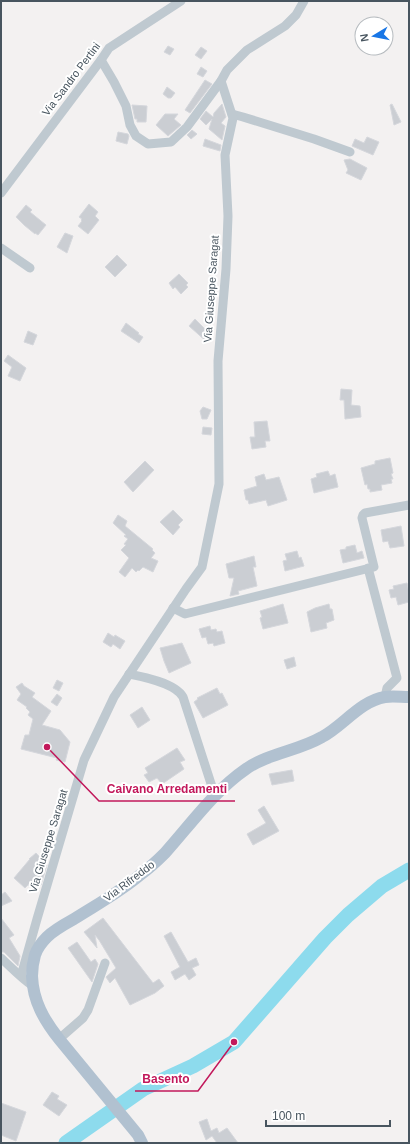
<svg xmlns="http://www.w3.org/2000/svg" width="410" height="1144" viewBox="0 0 410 1144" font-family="Arial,sans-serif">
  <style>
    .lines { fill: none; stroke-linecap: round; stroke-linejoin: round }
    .river { stroke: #8ddbed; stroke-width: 15 }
    .building { fill: #cbced3; stroke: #d5d7dc }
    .minor { stroke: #bfc9d0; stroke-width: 9 }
    .major { stroke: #b1c1d0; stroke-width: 12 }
    .labels { text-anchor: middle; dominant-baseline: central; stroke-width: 4; stroke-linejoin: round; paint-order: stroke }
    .street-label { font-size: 11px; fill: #48555f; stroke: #fff }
    .leader { fill: none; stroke: #c2185b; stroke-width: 1.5 }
    .callout-dot { fill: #c2185b; stroke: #fff; stroke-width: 1.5 }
    .callout-label { font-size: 12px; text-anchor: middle; font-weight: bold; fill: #c2185b; stroke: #fff; stroke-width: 4; stroke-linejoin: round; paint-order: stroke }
  </style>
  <rect width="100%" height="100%" fill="#f3f1f1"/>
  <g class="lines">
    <!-- river -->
    <polyline class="river" points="66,1143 143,1089 193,1066 234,1042 325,938 348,915 382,886 409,870"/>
  </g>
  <!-- building -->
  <g class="building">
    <polygon points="168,46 174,49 170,55 164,52"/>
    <polygon points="201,47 207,51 201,59 195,55"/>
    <polygon points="201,67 207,71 203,77 197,74"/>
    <polygon points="205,80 212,84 190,113 185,110"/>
    <polygon points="167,87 175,93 171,98 168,98 163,94"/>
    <polygon points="222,104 226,117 221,123 225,126 222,140 209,129 212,119 206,125 200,119 206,111 213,117 214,113"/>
    <polygon points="392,104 401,122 394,125 390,105"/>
    <polygon points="132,105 147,106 146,122 137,122 137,119 135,119"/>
    <polygon points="165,114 178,114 174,119 181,125 168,136 156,125"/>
    <polygon points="192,130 197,134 191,139 187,135"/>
    <polygon points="118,132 128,134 129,136 127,144 116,141"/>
    <polygon points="367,137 379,142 373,155 352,146 355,139 364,143"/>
    <polygon points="205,139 221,145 220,151 203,146"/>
    <polygon points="350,159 367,168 361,180 346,173 348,170 344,160"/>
    <polygon points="89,204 98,212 95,216 99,220 88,234 78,226 82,221 81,220 82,219 79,217"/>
    <polygon points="26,205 32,210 30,212 46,225 38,235 35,233 35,234 24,225 16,217"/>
    <polygon points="65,233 73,236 67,253 57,247"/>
    <polygon points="117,255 127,265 115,277 105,267"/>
    <polygon points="179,274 188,283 186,285 188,287 181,294 175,287 173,289 169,283"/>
    <polygon points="195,319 212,336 207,342 189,326"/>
    <polygon points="126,323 139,333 138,334 143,337 139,343 121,331"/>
    <polygon points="28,331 37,335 33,345 24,342"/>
    <polygon points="8,355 26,368 20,381 8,376 12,367 4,361"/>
    <polygon points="341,389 352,390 351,405 360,406 361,417 345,419 344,400 340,400"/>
    <polygon points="203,407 211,410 207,419 202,419 200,411"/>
    <polygon points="267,421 270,441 265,441 266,447 252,449 250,437 255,437 254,422"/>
    <polygon points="203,427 212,428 211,435 202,434"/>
    <polygon points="390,458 393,473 391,474 393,479 391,479 392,483 381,485 382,490 370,492 370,489 368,489 367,484 365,485 361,468 375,464 375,461"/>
    <polygon points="145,461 154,470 133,492 124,482"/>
    <polygon points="328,471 330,476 335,474 338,487 314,493 311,479 317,477 316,474"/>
    <polygon points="264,474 266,480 279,477 287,500 268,506 266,500 249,504 248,500 246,500 244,490 257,486 255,477"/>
    <polygon points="173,510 183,520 178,525 180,527 173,535 160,522"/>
    <polygon points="118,515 127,521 125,526 153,549 152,550 155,553 151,558 158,561 153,572 143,567 139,571 138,570 136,572 132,568 125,577 119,572 129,558 121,550 126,545 124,544 128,539 124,536 126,535 113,523"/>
    <polygon points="401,526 404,546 390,548 388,541 383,542 381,530"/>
    <polygon points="355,545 357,553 362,551 364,558 343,563 340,550 346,549 346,547"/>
    <polygon points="297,551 299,558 301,557 304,566 285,571 283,561 287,560 285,554"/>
    <polygon points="254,556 256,567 253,567 257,586 238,591 239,594 230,596 234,578 229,578 226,564"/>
    <polygon points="407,583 409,593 409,602 398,605 396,597 391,598 389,590 394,589 393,586"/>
    <polygon points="283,604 288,623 263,629 260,618 262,617 260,611"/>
    <polygon points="329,604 330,609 332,609 334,620 326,623 327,628 311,632 307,612 315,608"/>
    <polygon points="210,626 211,630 216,629 217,632 222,631 225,643 214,646 213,643 208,644 206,637 202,638 199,629"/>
    <polygon points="108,633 114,637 115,635 125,641 120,649 113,644 111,647 103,642"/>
    <polygon points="182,643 191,663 169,673 164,661 160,648"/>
    <polygon points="294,657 296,666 287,669 284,660"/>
    <polygon points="57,680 63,683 59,691 53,688"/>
    <polygon points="22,683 24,686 35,693 32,697 51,711 42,725 60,730 70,742 65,762 56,760 57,758 21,749 25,735 29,735 33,719 28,715 30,712 26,708 27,707 17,700 21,694 16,687"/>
    <polygon points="217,688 220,694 222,693 228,705 203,718 194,702 198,699 197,698"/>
    <polygon points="57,694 62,698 57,706 51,702"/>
    <polygon points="142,707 150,720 138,728 130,715"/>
    <polygon points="177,748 185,760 180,762 184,769 162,784 157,778 149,782 144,775 148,773 145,768"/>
    <polygon points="292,770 294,781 272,785 269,774"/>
    <polygon points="264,806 279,831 253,845 247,834 266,823 258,810"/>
    <polygon points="36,853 47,865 41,885 35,892 28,885 25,888 14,878 30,859 29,859"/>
    <polygon points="5,892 12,901 1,906 1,895"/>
    <polygon points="1,918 14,935 9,938 20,956 18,966 4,952 1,952"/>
    <polygon points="103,918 153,983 159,979 164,986 155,993 130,1005 115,978 110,983 106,977 116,968 99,940 95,935 97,948 84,932"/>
    <polygon points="171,932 188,962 196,958 199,965 192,968 196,975 189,980 185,974 175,980 171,972 180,967 164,936"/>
    <polygon points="77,942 91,962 95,959 98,964 92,982 68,948"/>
    <polygon points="52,1092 59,1096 57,1099 67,1105 59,1116 43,1105"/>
    <polygon points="1,1103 26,1112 16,1141 1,1135"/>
    <polygon points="207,1119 211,1131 217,1128 219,1133 227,1128 238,1143 217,1143 212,1136 206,1140 199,1122"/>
  </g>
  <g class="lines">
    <!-- minor -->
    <g class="minor">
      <polyline points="101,60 114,82 126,106 130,125 136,136 148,144 171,142 187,127 221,81"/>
      <polyline points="232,114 243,117 314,139 350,152"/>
      <polyline points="1,193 101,60 109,48 181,1"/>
      <polyline points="1,248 30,268"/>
      <polyline points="368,568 397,678 387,688 385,697"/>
      <polyline points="173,608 185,614 374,567 362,518 363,515 365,513 409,505"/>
      <path d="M129 674C144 677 175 683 183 697L215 796"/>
      <path d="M1 958C11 967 21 978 33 986"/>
      <polyline points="21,976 37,919 84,760 114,697 186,589 202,567 219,484 218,361 226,269 228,216 225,155 233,118 221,81 227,70 247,50 285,26 296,15 304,1"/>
      <polyline points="59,1039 83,1018 88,1010 105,963"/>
    </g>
    <!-- major -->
    <path class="major" d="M142 1143 138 1135 59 1039C44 1020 33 1001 32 976 32 969 33 962 35 955 37 949 42 942 47 937 54 930 65 924 74 919 96 905 120 892 140 875 148 869 157 861 165 853 191 824 214 791 246 769 269 753 298 751 322 737 343 726 360 701 385 697 392 696 401 697 409 697"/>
  </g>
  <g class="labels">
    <!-- street labels -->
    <g class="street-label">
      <text transform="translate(71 79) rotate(-53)">Via Sandro Pertini</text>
      <text transform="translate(211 289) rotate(-86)">Via Giuseppe Saragat</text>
      <text transform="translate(48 841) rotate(-73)">Via Giuseppe Saragat</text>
      <text transform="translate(129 881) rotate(-37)">Via Rifreddo</text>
    </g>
  </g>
  <!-- callouts -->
  <path class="leader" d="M47 747L99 801H235M234 1042L198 1091H135"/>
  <g class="callout-dot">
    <circle cx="47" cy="747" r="4"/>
    <circle cx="234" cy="1042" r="4"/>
  </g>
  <g class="callout-label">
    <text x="167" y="793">Caivano Arredamenti</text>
    <text x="166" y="1083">Basento</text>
  </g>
  <!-- border -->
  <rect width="410" height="1144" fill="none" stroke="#48555f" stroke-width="4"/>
  <!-- north arrow -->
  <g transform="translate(374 36) rotate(260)"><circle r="19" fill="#ffffff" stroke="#b6bbbf"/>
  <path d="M0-3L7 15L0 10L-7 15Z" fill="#1876e6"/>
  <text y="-6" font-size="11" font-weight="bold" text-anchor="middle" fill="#48555f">N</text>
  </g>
  <!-- scale -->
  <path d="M266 1120v6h124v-6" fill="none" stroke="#48555f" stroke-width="2"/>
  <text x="272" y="1120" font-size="12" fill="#48555f" stroke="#ffffff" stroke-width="3" paint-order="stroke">100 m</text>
</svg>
